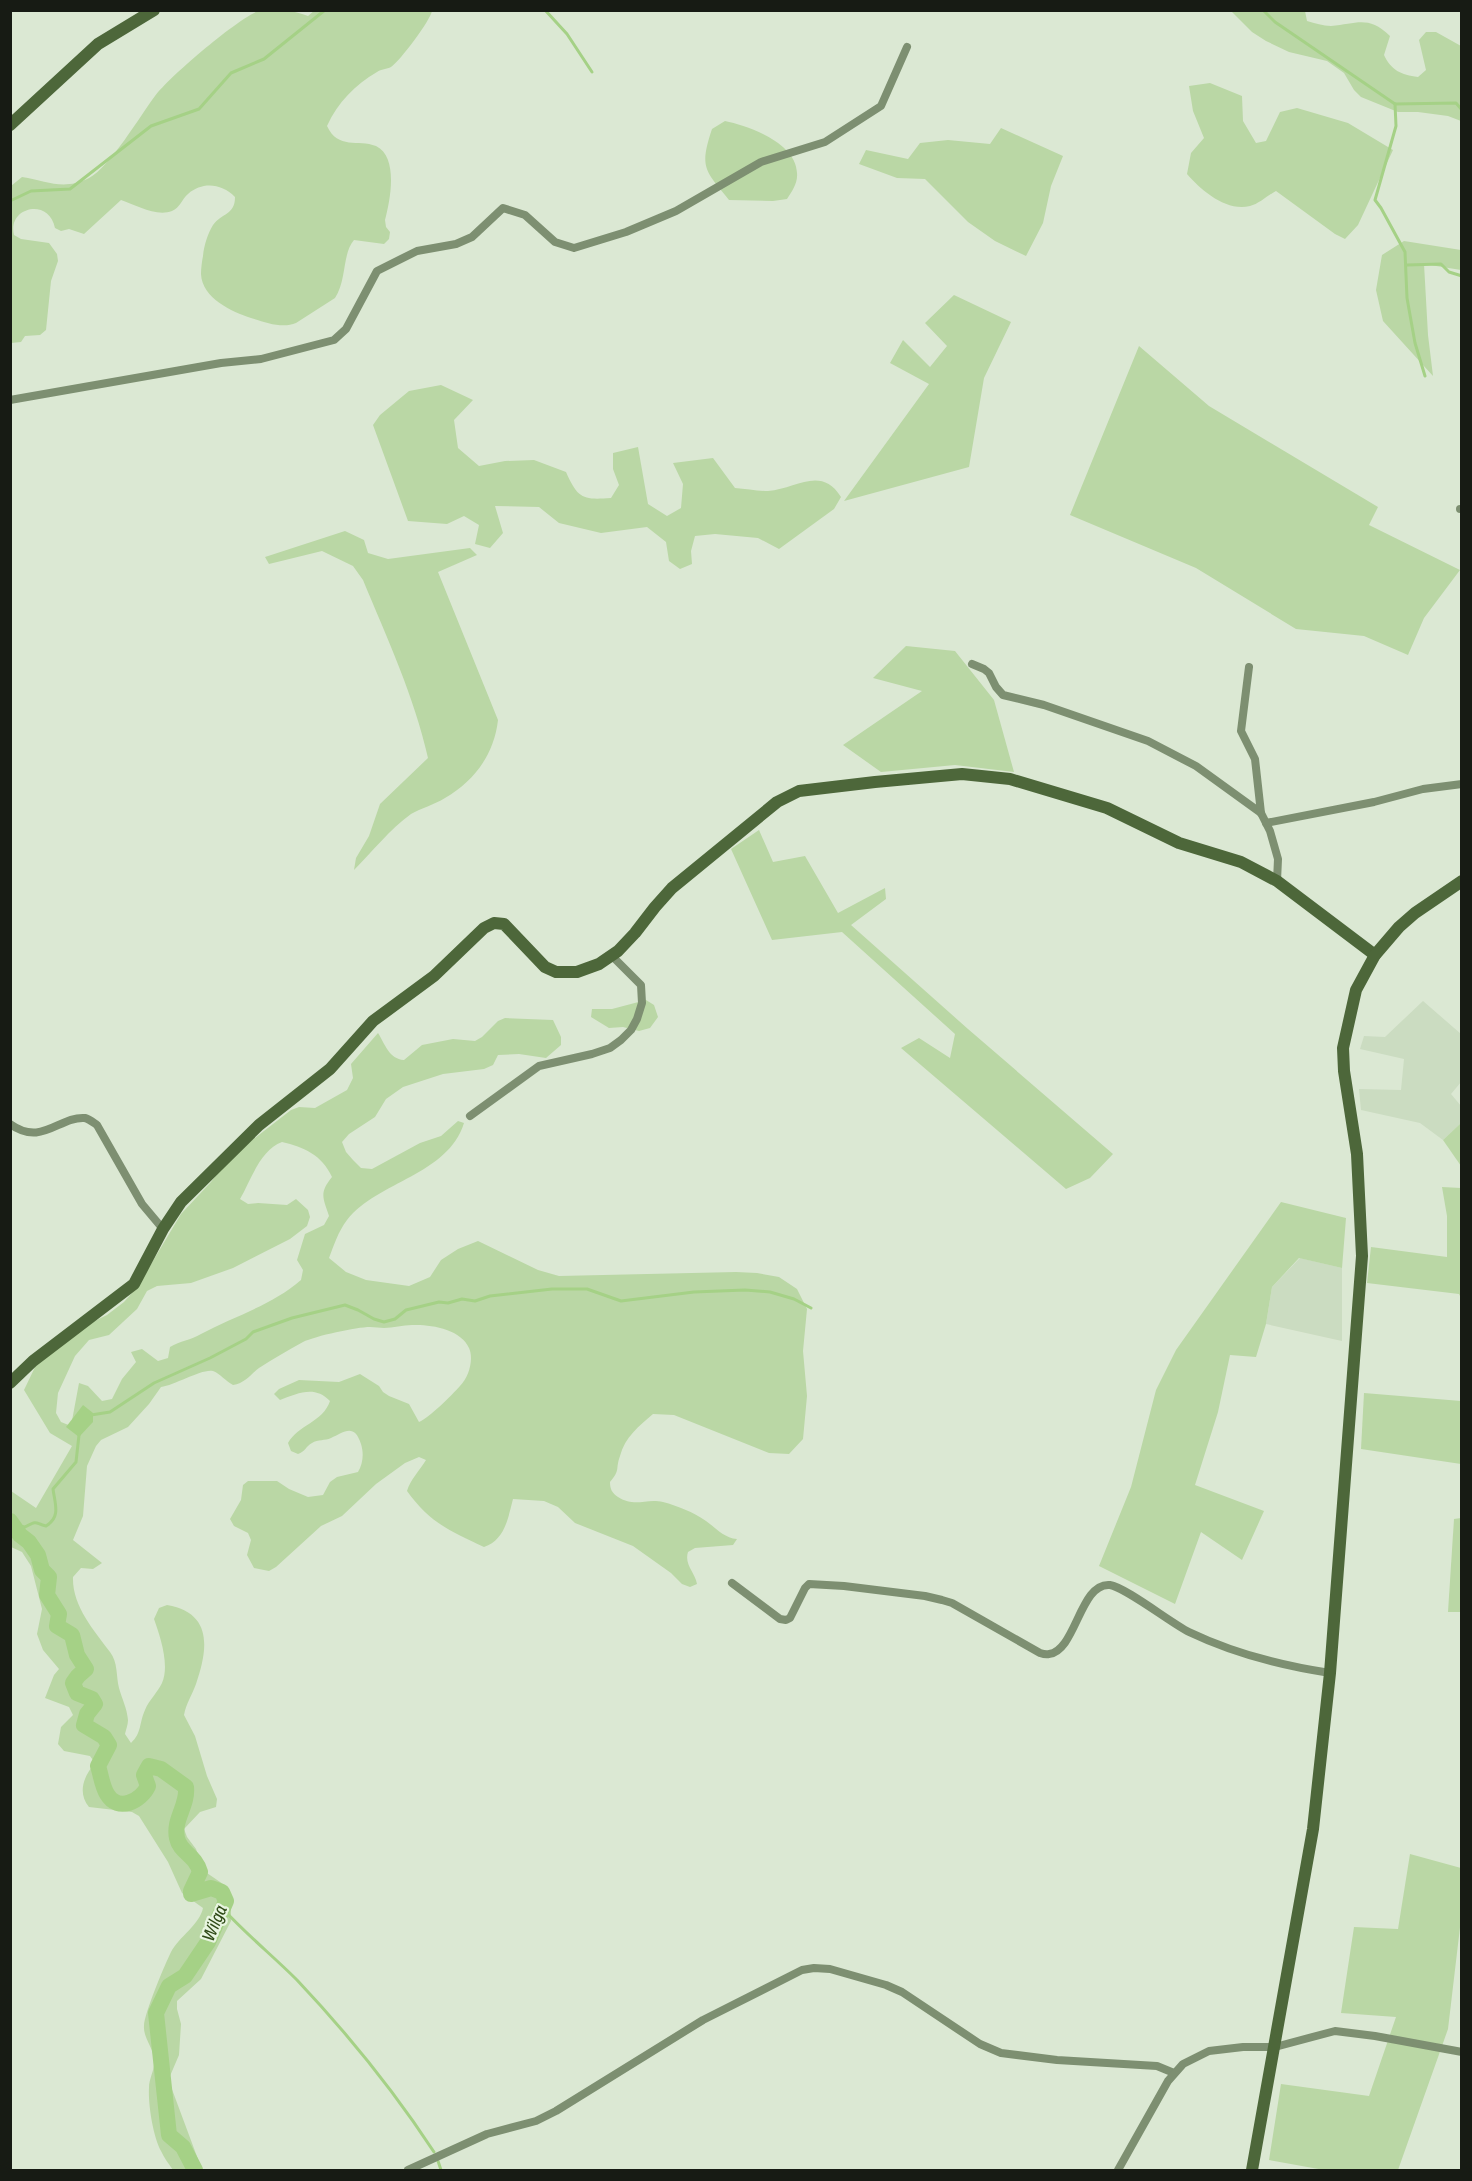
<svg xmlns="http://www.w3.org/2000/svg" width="1472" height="2181" viewBox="0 0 1472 2181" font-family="'Archivo Narrow',sans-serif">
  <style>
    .built { fill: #cbdcc1 }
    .green { fill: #bad7a5; fill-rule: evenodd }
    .water { fill: #a5d186 }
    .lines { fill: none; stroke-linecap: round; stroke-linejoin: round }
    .stream { stroke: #a5d186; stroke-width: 3 }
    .river { stroke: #a5d186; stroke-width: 16 }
    .street { stroke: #7d8f71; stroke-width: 8 }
    .secondary { stroke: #4d673a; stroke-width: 12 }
    .labels { text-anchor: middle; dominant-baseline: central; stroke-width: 4.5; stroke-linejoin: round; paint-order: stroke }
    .water-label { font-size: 18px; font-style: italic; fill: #2f4a17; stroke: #e8f5e0 }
  </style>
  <rect width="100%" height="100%" fill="#dbe8d3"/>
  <!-- built -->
  <g class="built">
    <polygon points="1423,1001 1461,1034 1461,1082 1451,1094 1461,1106 1461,1123 1443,1140 1420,1123 1361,1110 1359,1089 1401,1090 1404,1059 1360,1049 1364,1036 1385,1037"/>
    <polygon points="1300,1258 1342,1268 1342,1341 1266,1324 1272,1287"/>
  </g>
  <!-- green -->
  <g class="green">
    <path d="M315 10 432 11C430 21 400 61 391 67 387 69 381 69 377 72 355 85 338 102 327 126 338 150 358 139 376 146 399 157 390 201 385 220L386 227 390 232 389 239 384 244 354 240C342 254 347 280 335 298L296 323C282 329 265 322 251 318 232 312 202 298 201 274 201 268 202 261 203 256 204 245 208 233 213 225 222 213 235 215 235 197 222 184 203 181 188 194 182 199 180 208 172 211 156 217 136 205 121 200L84 234 69 229 61 231 55 228C49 197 7 207 14 235L21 239 49 243 57 254 58 261 51 281 46 330 40 335 25 336 21 342 11 343V186L22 177C48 181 63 191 89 178 110 167 140 116 155 96 170 76 236 20 258 11 270 6 296 11 308 16Z"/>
    <path d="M1231 11H1305L1307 21C1315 23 1323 26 1331 26 1357 24 1368 15 1390 36L1384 55C1391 70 1401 75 1418 77L1426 70 1419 40 1426 32H1436L1461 46V121L1448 116 1418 112H1398L1361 97 1354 90 1344 73 1327 61 1289 52 1266 41 1252 32Z"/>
    <path d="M1210 83 1242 96 1243 121 1256 143 1266 141 1280 112 1297 108 1348 123 1393 150 1358 225 1345 239 1335 234 1276 191C1268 195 1259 204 1250 206 1226 212 1201 190 1187 174L1191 153 1204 138 1193 111 1189 86Z"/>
    <path d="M725 121C749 126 796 143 797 173 798 183 792 191 787 199L773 201 729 200C705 170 699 168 712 129Z"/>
    <polygon points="1001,128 1063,156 1051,186 1043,223 1026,256 995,241 968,222 925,179 897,178 859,164 866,150 908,159 920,143 948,140 990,144"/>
    <polygon points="1404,241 1461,250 1461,270 1424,264 1428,335 1433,376 1383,321 1376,290 1382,255"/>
    <polygon points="954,295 1011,322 984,378 969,467 844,501 929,384 890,363 903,340 930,367 947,346 925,323"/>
    <polygon points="1139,346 1209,406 1378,507 1369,525 1460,570 1424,618 1408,655 1364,636 1296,629 1196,568 1070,515"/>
    <path d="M441 385 473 400 454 420 458 448 479 466 505 461 534 460 566 472C578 499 583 500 611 498L619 485 613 469V453L638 447 648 504 667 516 681 508 683 484 673 463 713 458 735 488C746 489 758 491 768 491 796 489 821 465 841 497L834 509 779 549 758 538 715 534 695 536 691 551 692 564 680 569 669 561 666 542 647 527 601 533 559 523 539 507 495 506 503 533 490 548 475 544 479 525 464 516 447 524 408 521 373 425 380 415 409 391Z"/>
    <path d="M345 531 364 540 368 553 388 559 470 548 477 555 438 572 498 720C494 755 474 781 445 798 434 805 421 808 411 814 390 829 372 852 354 870L356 858 369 836 380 804 428 758C414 696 387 638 363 580L353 566 322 551 269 564 265 557Z"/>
    <polygon points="906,646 955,651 994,700 1014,772 955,765 881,772 843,745 922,691 873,678"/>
    <polygon points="759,830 773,862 805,856 838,913 885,888 886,899 851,925 968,1029 1113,1154 1090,1178 1066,1189 901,1048 919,1038 950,1058 955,1034 842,932 772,940 731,849"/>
    <polygon points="646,1000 654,1005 658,1017 650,1028 639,1031 623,1027 609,1028 591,1017 592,1009 612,1009"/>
    <path d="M505 1018 553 1020 561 1037V1045L546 1058 519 1054 498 1055 493 1065 484 1069 443 1074 403 1087 386 1099 375 1117 349 1134 342 1142 346 1152 353 1160 361 1168 372 1169 420 1143 441 1136 458 1121 464 1123C448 1175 378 1181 347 1220 338 1232 334 1245 329 1258L346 1272 366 1280 409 1286 430 1277 441 1260 458 1249 478 1241 538 1270 559 1276 736 1272 757 1273 779 1277 797 1289 807 1309 803 1351 807 1396 803 1439 789 1454 769 1453 674 1415 653 1414C639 1426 625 1437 620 1456 615 1470 621 1469 610 1482 610 1489 612 1493 618 1497 636 1508 645 1498 663 1502 678 1506 693 1512 706 1521 716 1528 724 1538 737 1539L733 1545 695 1548 688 1552C684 1565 695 1572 697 1584L690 1587 682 1584 671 1573 633 1546 575 1523 558 1507 544 1501 513 1499C508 1518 505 1540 484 1547 450 1531 430 1523 407 1491 410 1480 420 1470 426 1460L419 1457 405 1463 376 1484 342 1516 321 1526 276 1567 269 1571 254 1568 247 1555 251 1540 248 1533 234 1526 230 1519 241 1500 243 1485 248 1481H277L289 1489 308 1497 323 1495 330 1482 337 1477 358 1472C363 1463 364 1454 361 1444 354 1422 343 1433 331 1438 325 1441 318 1439 312 1443 306 1446 305 1452 298 1454L291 1451 288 1443C298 1425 323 1422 330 1401 315 1385 298 1393 280 1400L274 1394 279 1389 299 1380 339 1382 360 1374 379 1386 383 1392 389 1396 409 1404 419 1422C430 1417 451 1396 460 1386 469 1377 474 1359 469 1348 461 1329 430 1324 412 1325 403 1325 393 1328 384 1328 380 1328 375 1327 370 1327 357 1327 315 1336 303 1342 288 1350 273 1359 259 1368 250 1375 245 1383 233 1385 225 1381 221 1374 213 1371 203 1368 175 1385 161 1387L149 1404 128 1427 101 1440 96 1446 87 1466 83 1516 73 1540 102 1563 93 1569 81 1568 73 1577C72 1606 94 1630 110 1652 118 1662 116 1676 119 1688 122 1699 127 1708 128 1720 128 1725 126 1729 125 1734L131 1743C142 1733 139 1723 145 1710 149 1700 158 1692 162 1683 170 1665 160 1636 154 1619L159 1608 167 1605C213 1613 208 1649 196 1684 192 1695 186 1704 184 1715L195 1736 207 1776 217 1799 216 1807 200 1812 184 1829 187 1837 196 1849 204 1871 223 1884 228 1890 231 1905V1921L201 1979 177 2001V2009L181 2024 179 2055 170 2076V2084L202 2170H173C169 2164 164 2158 161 2151 153 2136 148 2104 149 2088 149 2078 155 2070 154 2061 154 2048 143 2038 144 2026 144 2014 165 1964 171 1952 179 1937 200 1924 203 1908L182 1893 168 1862 139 1816 132 1812 89 1807C77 1792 84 1776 95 1763L90 1756 64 1751 58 1744 61 1727 73 1715 69 1707 45 1698 54 1675 59 1669 43 1650 37 1634 42 1609 31 1566 22 1552 11 1547V1491L36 1508 72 1446 50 1433 24 1390 37 1363 78 1329 107 1315 124 1302 138 1286 181 1214 211 1182 229 1158 291 1110 299 1107 315 1108 347 1090 353 1078 351 1064 378 1033C385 1044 389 1059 404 1060L422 1045 453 1039 475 1041 482 1037 498 1021ZM282 1142C304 1147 322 1155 332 1177 319 1193 323 1198 329 1216L324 1225 305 1234 297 1260 303 1270 301 1280C271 1306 234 1316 201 1334 191 1340 180 1341 170 1347L168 1358 158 1361 142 1349 131 1352 136 1362 122 1379 112 1399 102 1401 88 1386 79 1383 71 1426 61 1422 56 1413 58 1393 75 1356 89 1340 109 1335 137 1309 147 1291 157 1286 191 1283 233 1268 290 1239 307 1226 310 1217 308 1210 296 1199 287 1205 258 1203 248 1204 240 1199C251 1180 260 1150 282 1142Z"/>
    <polygon points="1461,1123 1461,1166 1443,1140"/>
    <polygon points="1442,1187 1461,1188 1461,1298 1459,1294 1367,1283 1371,1247 1447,1257 1447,1216"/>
    <polygon points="1281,1202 1346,1218 1342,1268 1299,1258 1272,1287 1266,1324 1256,1357 1230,1355 1218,1412 1195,1485 1264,1511 1242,1560 1201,1532 1175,1604 1099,1566 1131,1487 1156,1390 1176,1350"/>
    <polygon points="1364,1393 1461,1401 1461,1464 1361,1449"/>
    <polygon points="1461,1518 1461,1612 1448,1612 1454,1519"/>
    <polygon points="1410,1854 1461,1868 1461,1919 1448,2029 1398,2170 1324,2170 1269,2160 1281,2084 1369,2096 1396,2017 1341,2013 1354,1927 1398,1929"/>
  </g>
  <!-- water -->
  <polygon class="water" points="83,1405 93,1413 93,1422 79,1437 66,1427"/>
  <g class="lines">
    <!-- stream -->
    <g class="stream">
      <polyline points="545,10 567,34 592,72"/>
      <polyline points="1263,10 1275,22 1395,104 1456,103 1462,110"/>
      <polyline points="1395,104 1396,126 1375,200 1381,208 1405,252 1407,298 1415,343 1425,376"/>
      <polyline points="10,201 31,191 70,189 151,126 199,109 231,73 264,59 325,10"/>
      <polyline points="1407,265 1441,264 1449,272 1462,276"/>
      <polyline points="91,1415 110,1412 154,1383 210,1358 246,1339 253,1332 292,1318 345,1305 358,1310 374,1319 384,1322 395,1319 406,1310 439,1302 448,1303 462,1299 475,1301 490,1296 552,1289 587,1289 621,1301 694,1292 745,1290 770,1292 794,1299 811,1308"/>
      <path d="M14 1525 25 1527C39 1519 35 1524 46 1526 61 1517 55 1504 53 1489L76 1462 79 1435"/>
      <path d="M224 1910C247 1935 273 1956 297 1980 347 2033 394 2091 434 2152"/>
      <polyline points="438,2161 441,2170"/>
    </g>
    <!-- river -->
    <path class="river" d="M10 1521 20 1535 29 1542 38 1555 42 1570 49 1577 47 1595 59 1614 57 1626 72 1635 77 1655 86 1669 78 1676 73 1683 77 1693 92 1699 95 1704 87 1714 84 1725 104 1737 109 1745 98 1766C101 1775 102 1786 107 1794 118 1813 141 1801 148 1786L144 1775 149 1766 161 1769 186 1787C188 1806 173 1819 177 1838 180 1853 195 1854 200 1872L191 1891V1894L211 1888 222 1892 226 1901 208 1942 185 1976 169 1986 156 2013 169 2135 183 2147 195 2170"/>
    <!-- street -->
    <g class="street">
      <polyline points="10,400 221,363 261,359 334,340 346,329 377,271 417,251 456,244 472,237 503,208 525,215 555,242 574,248 626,232 676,211 761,162 825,142 881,106 907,47"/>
      <polyline points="1460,509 1462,509"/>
      <polyline points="972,664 984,669 989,673 996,687 1003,695 1044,705 1148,741 1196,766 1261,813 1270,831 1278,859 1277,881"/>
      <polyline points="1249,667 1241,731 1255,759 1261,813"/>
      <polyline points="1266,823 1374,802 1423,789 1462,784"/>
      <polyline points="470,1116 539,1066 592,1054 610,1048 621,1040 631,1030 637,1019 642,1003 641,985 612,956"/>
      <path d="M10 1124C42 1147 59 1116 85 1118 89 1119 94 1123 97 1125L142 1204 163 1229"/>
      <path d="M732 1583 780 1619 786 1620 790 1618 805 1588 809 1584 844 1586 925 1596 942 1600 952 1603 1040 1653C1043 1654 1046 1655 1049 1654 1076 1651 1080 1582 1110 1585 1125 1587 1171 1623 1189 1632 1233 1653 1283 1666 1330 1673"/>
      <polyline points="408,2170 487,2134 536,2121 556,2111 703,2020 802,1970 814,1968 830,1969 886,1985 902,1992 980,2044 1001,2053 1057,2060 1157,2066 1174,2073"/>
      <polyline points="1118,2170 1168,2081 1183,2064 1209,2051 1243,2047 1275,2047 1335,2031 1375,2036 1462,2052"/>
    </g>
    <!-- secondary -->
    <g class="secondary">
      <polyline points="10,125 98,44 154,10"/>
      <polyline points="10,1383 33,1361 134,1284 163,1229 181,1202 259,1125 330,1069 373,1021 434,976 484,928 494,923 504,924 545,967 556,972 577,972 599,964 618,951 635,933 655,907 672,888 777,802 799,791 875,782 962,774 1010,779 1107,808 1179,843 1241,862 1277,881 1375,955"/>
      <polyline points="1252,2170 1313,1829 1330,1673 1362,1256 1357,1154 1344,1071 1343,1048 1356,990 1375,955 1399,927 1415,913 1462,881"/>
    </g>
  </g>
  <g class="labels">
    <!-- water labels -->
    <g class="water-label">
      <text transform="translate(214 1923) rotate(-67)">Wilga</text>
    </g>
  </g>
  <!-- border -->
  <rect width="1472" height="2181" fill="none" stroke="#171b14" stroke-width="24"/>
</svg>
